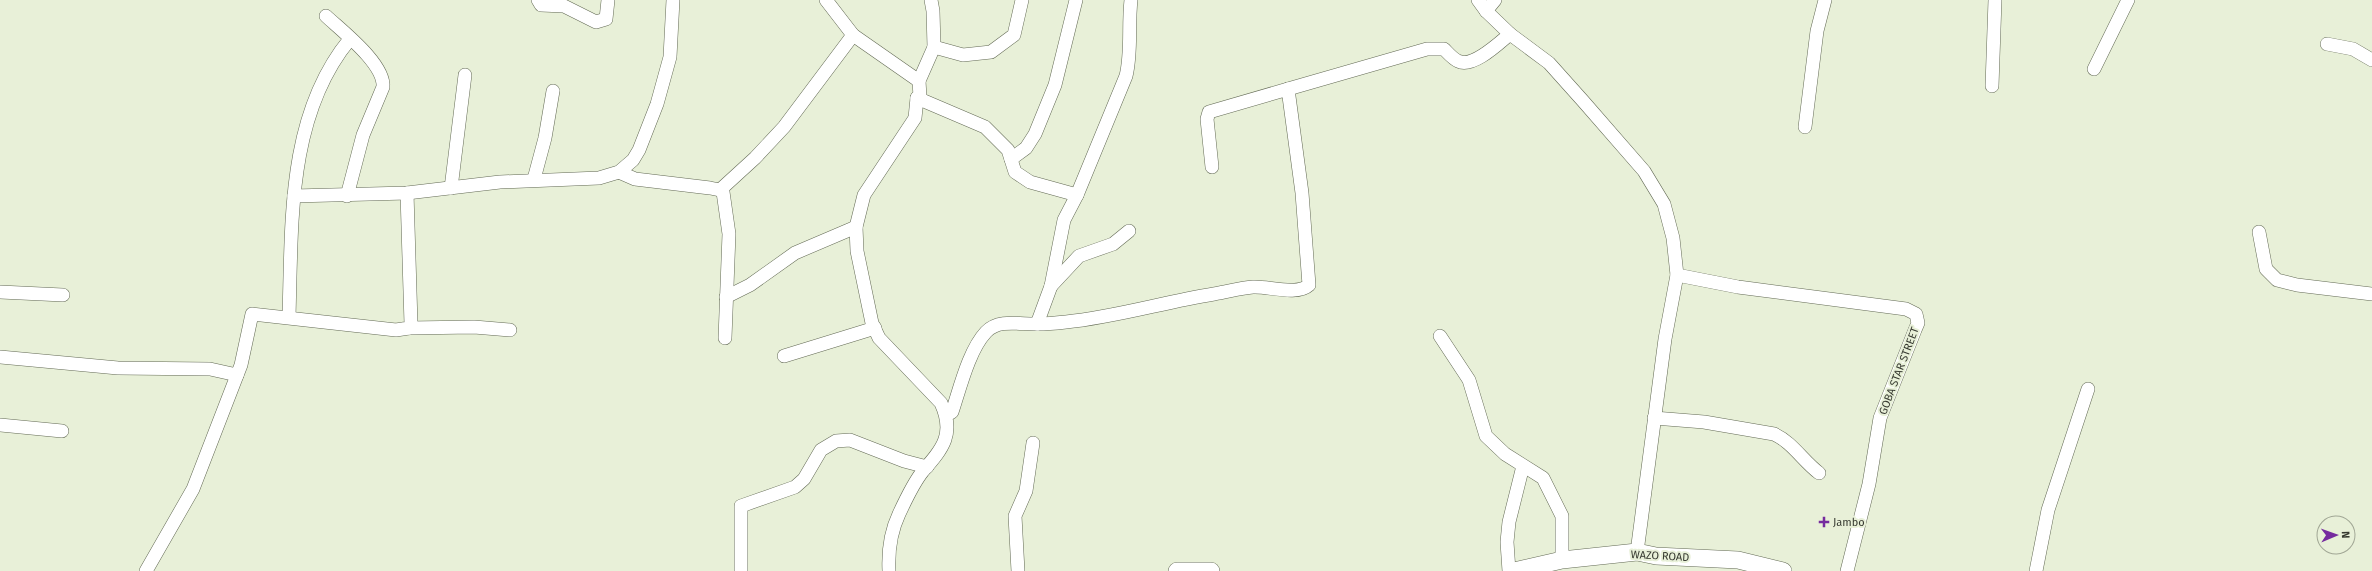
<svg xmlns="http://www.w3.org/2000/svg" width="2372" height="571" viewBox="0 0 2372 571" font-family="'Fira Sans',sans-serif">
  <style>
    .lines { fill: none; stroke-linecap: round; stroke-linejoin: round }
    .minor-casing { stroke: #636a55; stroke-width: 14 }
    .major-casing { stroke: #636a55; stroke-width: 18 }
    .minor { stroke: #fff; stroke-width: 13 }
    .major { stroke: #fff; stroke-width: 17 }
    .poi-dot { fill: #752b9e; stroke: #e8f0d8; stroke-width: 1.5 }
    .labels { text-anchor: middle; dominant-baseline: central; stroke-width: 4; stroke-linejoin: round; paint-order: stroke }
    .street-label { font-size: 11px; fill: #363930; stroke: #e8f0d8 }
    .poi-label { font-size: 11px; fill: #363930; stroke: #e8f0d8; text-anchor: start }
  </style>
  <rect width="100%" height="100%" fill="#e8f0d8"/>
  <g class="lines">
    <defs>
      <g id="minor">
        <polyline points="538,0 541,5 564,6 596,22 606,19 608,0"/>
        <polyline points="826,0 853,35 919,81"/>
        <polyline points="1478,0 1486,11 1510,34 1549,63 1583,101 1644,171 1664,204 1673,238 1677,275 1665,339 1637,552"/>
        <polyline points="1486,11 1495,0"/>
        <path d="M326 16C342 31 385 64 383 87L363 135 347 196"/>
        <polyline points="2327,44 2353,49 2372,60"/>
        <polyline points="934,47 963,55 991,52 1014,35 1022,0"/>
        <polyline points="2094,69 2128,0"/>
        <polyline points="1992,86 1995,0"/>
        <path d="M1288 89 1427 49H1444C1448 53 1453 59 1458 61 1473 69 1500 42 1510 34"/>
        <polyline points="917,98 985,127 1008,150 1015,172 1030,182 1077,195"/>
        <polyline points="1805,127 1817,31 1825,0"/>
        <polyline points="1011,159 1026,148 1035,134 1055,85 1076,0"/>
        <polyline points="619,172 635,179 710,188 720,190 723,192 729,234 725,338"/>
        <polyline points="534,179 545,138 553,91"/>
        <polyline points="451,188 465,75"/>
        <polyline points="720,190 755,158 784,127 853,35"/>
        <polyline points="294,196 407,193 500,182 599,178 619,172 633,160 639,150 657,104 670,57 673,0"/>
        <polyline points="2259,232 2266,269 2277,280 2297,285 2372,294"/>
        <polyline points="1677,275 1738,287 1906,309 1916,314 1918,323 1915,330 1880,418 1869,484 1847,571"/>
        <polyline points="1051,286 1079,256 1113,244 1129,231"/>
        <polyline points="0,292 63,295"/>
        <polyline points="726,297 750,285 795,253 856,227"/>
        <path d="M289 316C292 222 287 115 350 39"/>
        <path d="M1037 324 1051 286 1064 220 1077 195 1126 76C1132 52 1128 25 1131 0"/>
        <polyline points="409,328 474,327 510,330"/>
        <polyline points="1440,336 1469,380 1486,436 1505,454 1543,478 1562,516 1562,560"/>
        <polyline points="784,356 875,328"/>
        <polyline points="0,357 118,368 210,369 237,375"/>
        <path d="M947 415 952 412C960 388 969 350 986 332 999 318 1022 325 1038 324 1047 324 1057 323 1066 322 1116 317 1164 302 1214 294 1227 292 1240 288 1253 287 1268 286 1297 296 1309 285L1302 193 1288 89 1209 112 1207 119 1212 167"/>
        <path d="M1654 418 1704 422 1774 434C1792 442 1803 461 1819 473"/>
        <polyline points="0,425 62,431"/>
        <polyline points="146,571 193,489 241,365 252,314 396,330 409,328 411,324 407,193"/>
        <polyline points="741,571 741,506 795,487 804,479 821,450 836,441 850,440 904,461 927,467"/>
        <path d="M889 571C888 551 890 533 899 514 905 501 914 482 923 471 943 448 955 434 941 403L879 338 872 323 857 251 856 227 864 195 915 118 917 98 920 97 919 81 934 47 933 11 931 0"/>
        <polyline points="1018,571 1015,516 1026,491 1033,443"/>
        <polyline points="1509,571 1507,542 1509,522 1523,466"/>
        <polyline points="2036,571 2048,510 2088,389"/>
      </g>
      <g id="major">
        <polyline points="1177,571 1211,571"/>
        <polyline points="1514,571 1562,560 1637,552 1656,556 1738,560 1783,571"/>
      </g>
    </defs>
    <!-- minor casing -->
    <use href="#minor" class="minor-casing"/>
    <!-- major casing -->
    <use href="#major" class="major-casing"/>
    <!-- minor -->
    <use href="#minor" class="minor"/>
    <!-- major -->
    <use href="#major" class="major"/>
  </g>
  <!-- markers -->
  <path class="poi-dot" d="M1822 516h4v4h4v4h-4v4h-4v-4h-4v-4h4z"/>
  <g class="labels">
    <!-- street labels -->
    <g class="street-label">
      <text transform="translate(1899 371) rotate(-69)">GOBA STAR STREET</text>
      <text transform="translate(1660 556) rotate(3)">WAZO ROAD</text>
    </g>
    <!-- poi labels -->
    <g class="poi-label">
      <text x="1833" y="522">Jambo</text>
    </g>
  </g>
  <!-- north arrow -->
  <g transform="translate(2336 535) rotate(88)"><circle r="19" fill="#e8f0d8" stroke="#a1a795"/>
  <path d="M0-3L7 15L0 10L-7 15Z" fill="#752b9e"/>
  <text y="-6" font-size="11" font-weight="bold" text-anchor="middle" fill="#363930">N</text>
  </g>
</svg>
